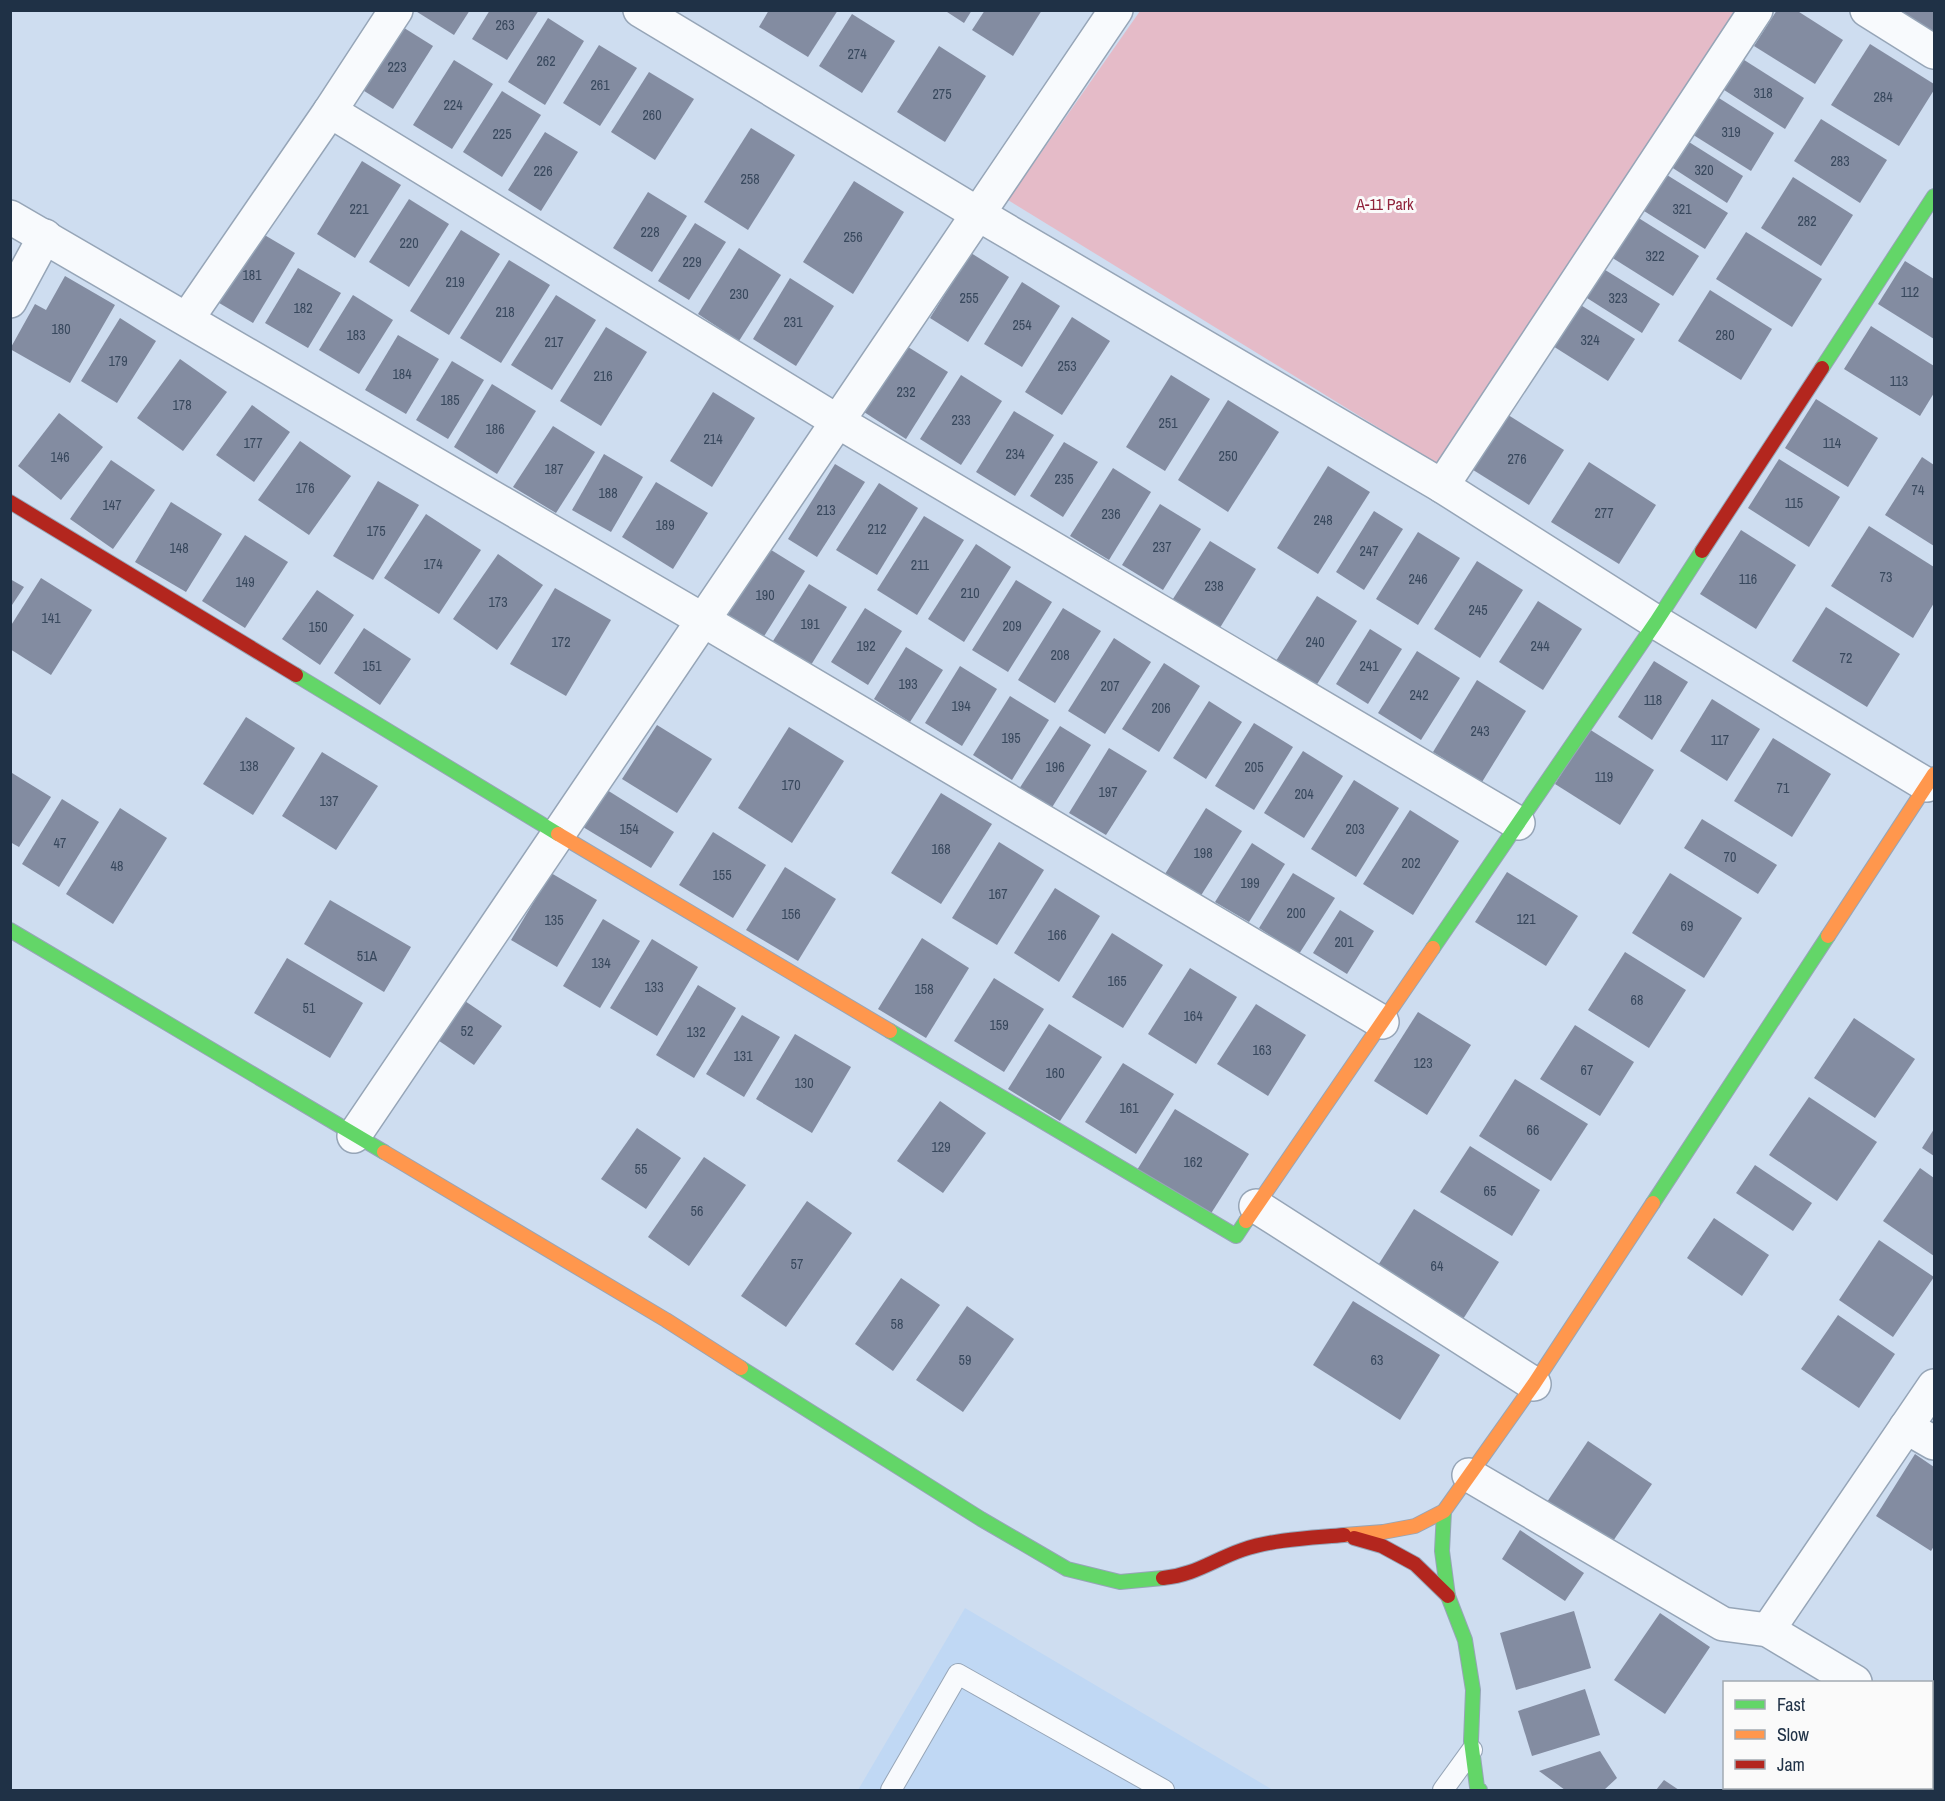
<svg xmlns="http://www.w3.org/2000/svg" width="1945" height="1801" font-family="'Archivo Narrow',sans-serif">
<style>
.built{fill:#c0d8f4}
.green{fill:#e5bbc8}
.building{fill:#838ca1}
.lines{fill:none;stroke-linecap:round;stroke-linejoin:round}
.lane-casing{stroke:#96a5b7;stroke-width:22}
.street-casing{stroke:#96a5b7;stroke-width:36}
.fast-casing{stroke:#96a5b7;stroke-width:16}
.slow-casing{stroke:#96a5b7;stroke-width:16}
.jam-casing{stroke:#96a5b7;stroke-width:16}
.lane{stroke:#f8fafd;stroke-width:20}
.street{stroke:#f8fafd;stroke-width:33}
.fast{stroke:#63d668;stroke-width:14}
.slow{stroke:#ff974d;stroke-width:14}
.jam{stroke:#b3261e;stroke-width:14}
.labels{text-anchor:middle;stroke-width:6;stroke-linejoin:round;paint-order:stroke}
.number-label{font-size:14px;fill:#38485d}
.park-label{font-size:16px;fill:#90233b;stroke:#fafafa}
</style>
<rect width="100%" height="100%" fill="#ceddf0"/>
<!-- built -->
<polygon class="built" points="965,1608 1273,1790 858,1790"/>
<!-- green -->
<polygon class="green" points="1140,11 1743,11 1444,468 1008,200"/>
<!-- building -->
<g class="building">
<polygon points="414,10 470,10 454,35"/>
<polygon points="490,10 539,10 507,60 472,39"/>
<polygon points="769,10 838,10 808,57 759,27"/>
<polygon points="944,10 972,10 964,23"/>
<polygon points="985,10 1042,10 1013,56 972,30"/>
<polygon points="1777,10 1796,10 1843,40 1815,84 1754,46"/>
<polygon points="1898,10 1934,10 1934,33"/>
<polygon points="852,14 895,41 862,93 819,66"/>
<polygon points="548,18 584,41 545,105 508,82"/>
<polygon points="401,26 433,46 393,109 361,89"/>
<polygon points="1870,44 1934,84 1934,90 1899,146 1831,105"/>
<polygon points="599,45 637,68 600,126 563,103"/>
<polygon points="939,46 986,76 945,142 897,112"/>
<polygon points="1741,58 1804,98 1785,129 1721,88"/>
<polygon points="454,60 493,84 452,149 413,125"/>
<polygon points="649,72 694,99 655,160 611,132"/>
<polygon points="502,91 541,115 502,177 463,152"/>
<polygon points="1711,93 1774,133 1751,171 1687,131"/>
<polygon points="1821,119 1887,160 1860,203 1794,161"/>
<polygon points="751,128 795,155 748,230 704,202"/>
<polygon points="545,132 578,152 541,211 508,190"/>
<polygon points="1681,137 1743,176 1727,203 1665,163"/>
<polygon points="362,161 401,185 355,258 317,234"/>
<polygon points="1659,170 1728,213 1705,249 1636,206"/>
<polygon points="1793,177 1853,215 1821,266 1761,228"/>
<polygon points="854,181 904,212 853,294 803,262"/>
<polygon points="648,192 687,216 652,272 613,248"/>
<polygon points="409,199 449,224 409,287 369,262"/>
<polygon points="1637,217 1699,256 1673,296 1611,257"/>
<polygon points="695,223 726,242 689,300 658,281"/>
<polygon points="251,227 295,253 253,323 209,297"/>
<polygon points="461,230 500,254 449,335 410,311"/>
<polygon points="1746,232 1822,279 1792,327 1716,279"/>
<polygon points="739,248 781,275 739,341 698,314"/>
<polygon points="971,253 1009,277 968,342 930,318"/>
<polygon points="509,260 550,285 501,363 460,338"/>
<polygon points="1905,261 1934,279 1934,339 1878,304"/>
<polygon points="1594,263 1660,304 1642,333 1576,291"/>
<polygon points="298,268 341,293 308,348 265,323"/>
<polygon points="65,276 115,305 70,383 10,349 35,304 46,310"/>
<polygon points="790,278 834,306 796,366 753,339"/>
<polygon points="1022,282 1060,306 1022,367 984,344"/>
<polygon points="1710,290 1772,329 1741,380 1678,341"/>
<polygon points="353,295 393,320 359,374 319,350"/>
<polygon points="556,295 596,320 552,390 511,365"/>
<polygon points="1571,299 1635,339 1608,381 1545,341"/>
<polygon points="1072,317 1110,341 1062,415 1025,392"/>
<polygon points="120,318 156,341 117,403 81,381"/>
<polygon points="1871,326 1934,366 1934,393 1920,416 1844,369"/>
<polygon points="606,327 647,352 601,426 560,401"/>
<polygon points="398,335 439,359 406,414 365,390"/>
<polygon points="905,345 948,372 906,439 864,412"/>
<polygon points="180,359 227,392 183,451 137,418"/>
<polygon points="452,361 484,380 448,439 416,420"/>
<polygon points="961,375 1002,401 961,465 920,439"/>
<polygon points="1171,375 1210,399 1165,471 1126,447"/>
<polygon points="492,384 536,411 497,474 454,447"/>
<polygon points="713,392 755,418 712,487 670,461"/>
<polygon points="1816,399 1878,438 1848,487 1785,448"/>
<polygon points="1228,400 1279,432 1228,512 1178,480"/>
<polygon points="252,405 290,432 254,482 216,455"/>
<polygon points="1014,411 1054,435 1015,496 976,472"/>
<polygon points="59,413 103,447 61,500 18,466"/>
<polygon points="1505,413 1564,450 1529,505 1470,468"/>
<polygon points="553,426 595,452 556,513 513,487"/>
<polygon points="300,441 351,476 309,535 258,500"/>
<polygon points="1064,442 1098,462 1063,517 1030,496"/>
<polygon points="604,454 643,477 611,532 572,510"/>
<polygon points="1922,457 1934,465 1934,546 1885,515"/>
<polygon points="1779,459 1840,497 1809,547 1748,508"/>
<polygon points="111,460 155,490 113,549 70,519"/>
<polygon points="1589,462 1656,505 1619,564 1551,522"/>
<polygon points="835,464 865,482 817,557 788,539"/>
<polygon points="1328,466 1370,492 1318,574 1277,548"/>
<polygon points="1113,468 1151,492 1109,560 1070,536"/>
<polygon points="378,481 419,505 373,580 333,556"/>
<polygon points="656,482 708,513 673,569 622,537"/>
<polygon points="879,483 918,508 877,575 836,550"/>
<polygon points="171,502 222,534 186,592 135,562"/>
<polygon points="1160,504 1201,529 1163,590 1122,565"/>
<polygon points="1374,511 1403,529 1364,590 1336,572"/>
<polygon points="426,514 481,550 439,614 384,578"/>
<polygon points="924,516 964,540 917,615 877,590"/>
<polygon points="1869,526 1934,567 1934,603 1913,638 1831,586"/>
<polygon points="1741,530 1796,565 1756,629 1700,594"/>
<polygon points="1418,532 1460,558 1418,625 1376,599"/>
<polygon points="245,535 288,562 245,628 202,601"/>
<polygon points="1210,541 1256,569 1218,631 1171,602"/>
<polygon points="976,544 1011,567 964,642 928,619"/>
<polygon points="768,548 805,571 761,641 724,618"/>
<polygon points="498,554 543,585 497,650 453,619"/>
<polygon points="1477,561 1523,590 1480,658 1434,629"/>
<polygon points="41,578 92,610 51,675 10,649 10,627"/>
<polygon points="10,579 24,587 10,608"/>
<polygon points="1016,580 1052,602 1008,672 972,650"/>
<polygon points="809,584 847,607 811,665 773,641"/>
<polygon points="555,588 611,620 566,696 510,664"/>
<polygon points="317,590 354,615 320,665 282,639"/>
<polygon points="1317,596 1357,621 1314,689 1274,664"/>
<polygon points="1538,601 1582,629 1543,690 1499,662"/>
<polygon points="1826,607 1900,654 1867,707 1792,661"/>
<polygon points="865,608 902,631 868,685 831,662"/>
<polygon points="1063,608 1101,631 1055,703 1018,680"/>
<polygon points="364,628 411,659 380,705 334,673"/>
<polygon points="1370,629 1402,649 1368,704 1336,684"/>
<polygon points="1114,638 1151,662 1105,734 1068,711"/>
<polygon points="906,647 943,670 910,722 874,699"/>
<polygon points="1417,651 1460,678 1421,740 1378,713"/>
<polygon points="1654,661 1688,682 1652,740 1618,717"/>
<polygon points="1164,663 1200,686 1159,752 1122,729"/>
<polygon points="960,666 997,689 962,746 925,723"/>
<polygon points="1477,680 1526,711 1482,782 1433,752"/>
<polygon points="1010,696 1049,720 1012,780 973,755"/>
<polygon points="1712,699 1760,729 1727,781 1680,751"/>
<polygon points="1209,701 1242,722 1206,779 1173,758"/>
<polygon points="246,717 295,748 253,815 203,784"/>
<polygon points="1254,723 1293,747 1254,810 1215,786"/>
<polygon points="657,725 712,759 677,813 622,779"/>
<polygon points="1060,726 1091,745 1051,809 1019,789"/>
<polygon points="789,727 844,761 792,843 738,808"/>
<polygon points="1589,729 1654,770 1620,825 1555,784"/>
<polygon points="1773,738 1831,774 1792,837 1734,801"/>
<polygon points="1109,748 1147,771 1106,835 1069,813"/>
<polygon points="1303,751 1343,776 1304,838 1264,813"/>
<polygon points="322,752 378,786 336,850 282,816"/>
<polygon points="12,773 51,797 19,847 10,842"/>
<polygon points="1354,780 1399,808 1356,877 1311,849"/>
<polygon points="607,790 674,832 651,868 583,827"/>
<polygon points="941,793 992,824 941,904 891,873"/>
<polygon points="62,799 99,822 59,887 22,864"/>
<polygon points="120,808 167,838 113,924 66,894"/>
<polygon points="1206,808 1242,831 1200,897 1165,874"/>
<polygon points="1410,810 1459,841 1413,915 1363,884"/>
<polygon points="1702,819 1777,865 1758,894 1684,848"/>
<polygon points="713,832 766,865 733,918 679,885"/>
<polygon points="999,842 1044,870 997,945 952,918"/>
<polygon points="1252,843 1285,864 1249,922 1215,902"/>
<polygon points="785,867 836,899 798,961 746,930"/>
<polygon points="1507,872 1578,916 1546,966 1475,922"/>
<polygon points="551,873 597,900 557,967 511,940"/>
<polygon points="1293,873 1335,898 1299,954 1259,928"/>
<polygon points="1670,873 1742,918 1704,978 1632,933"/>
<polygon points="1055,888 1100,916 1059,982 1014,953"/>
<polygon points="330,900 411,947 384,992 304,944"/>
<polygon points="1340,910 1374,931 1347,974 1313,953"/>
<polygon points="603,919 640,941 600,1008 563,986"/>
<polygon points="1112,933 1163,965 1123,1028 1072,997"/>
<polygon points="922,938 969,968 926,1038 878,1009"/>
<polygon points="652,939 698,967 657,1036 610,1008"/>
<polygon points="1625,952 1686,990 1649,1048 1588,1010"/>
<polygon points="287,958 363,1003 330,1058 254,1013"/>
<polygon points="1190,968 1237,997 1196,1064 1148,1034"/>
<polygon points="994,978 1044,1009 1004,1072 954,1041"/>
<polygon points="698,985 736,1008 694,1078 656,1055"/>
<polygon points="459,997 502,1026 474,1065 432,1036"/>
<polygon points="1256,1004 1306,1035 1268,1096 1217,1064"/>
<polygon points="1418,1012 1471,1045 1427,1115 1374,1081"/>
<polygon points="742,1015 780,1037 744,1097 706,1074"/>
<polygon points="1854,1018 1915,1059 1875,1118 1814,1078"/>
<polygon points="1049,1024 1102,1057 1060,1121 1008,1089"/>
<polygon points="1575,1025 1634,1062 1600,1116 1540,1079"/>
<polygon points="795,1034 851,1067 812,1133 756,1099"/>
<polygon points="1123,1063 1174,1094 1136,1154 1085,1122"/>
<polygon points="1515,1079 1588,1124 1551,1181 1479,1136"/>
<polygon points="1809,1097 1877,1142 1837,1201 1769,1155"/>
<polygon points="940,1101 986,1133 943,1193 897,1161"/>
<polygon points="1175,1109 1249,1154 1210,1215 1137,1170"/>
<polygon points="637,1128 681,1158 646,1209 601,1179"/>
<polygon points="1934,1129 1934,1156 1922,1148"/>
<polygon points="1470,1146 1540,1190 1512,1236 1440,1192"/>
<polygon points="704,1157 746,1185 689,1266 648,1237"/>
<polygon points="1755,1165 1812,1203 1793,1231 1736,1193"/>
<polygon points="1920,1168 1934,1178 1934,1256 1883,1221"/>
<polygon points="807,1201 852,1233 786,1327 741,1296"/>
<polygon points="1414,1209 1499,1262 1460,1324 1375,1270"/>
<polygon points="1714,1218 1769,1255 1742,1296 1687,1258"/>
<polygon points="1879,1240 1934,1277 1893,1337 1839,1300"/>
<polygon points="901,1278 940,1305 893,1371 855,1344"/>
<polygon points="1353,1301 1440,1355 1400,1420 1313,1365"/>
<polygon points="967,1306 1014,1339 963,1412 916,1380"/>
<polygon points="1838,1315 1895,1354 1859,1408 1801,1369"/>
<polygon points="1588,1441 1652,1484 1611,1544 1547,1502"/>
<polygon points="1915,1454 1934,1467 1934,1546 1931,1551 1876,1516"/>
<polygon points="1520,1530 1584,1573 1565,1601 1502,1559"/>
<polygon points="1574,1611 1591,1668 1516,1690 1500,1633"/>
<polygon points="1660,1613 1710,1647 1665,1714 1614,1680"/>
<polygon points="1585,1689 1600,1735 1532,1756 1518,1711"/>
<polygon points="1600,1751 1617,1778 1604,1790 1565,1790 1539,1771"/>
<polygon points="1664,1780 1679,1790 1656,1790"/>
<polygon points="1783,1788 1816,1788 1813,1790 1788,1790"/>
</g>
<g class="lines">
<defs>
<g id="lane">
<polyline points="891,1790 958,1674 1164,1790"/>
<polyline points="1443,1790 1472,1750"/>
</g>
<g id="street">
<polyline points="396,10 330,111 837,421 1518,823"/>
<polyline points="640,10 978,214 1442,486 1656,622 1927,785"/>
<polyline points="1867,10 1934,52"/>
<polyline points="10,217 703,620 1382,1022"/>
<polyline points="10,301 45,236"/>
<polyline points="187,319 330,111"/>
<polyline points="1442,486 1756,10"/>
<polyline points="354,1136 1116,10"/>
<polyline points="1256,1206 1534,1384"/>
<polyline points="1906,1427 1934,1443"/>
<polyline points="1469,1475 1723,1624 1768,1630 1855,1682"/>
<polyline points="1768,1630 1934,1386"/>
<polyline points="1932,1728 1934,1730"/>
</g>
<g id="fast">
<polyline points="1822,368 1934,196"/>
<polyline points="296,675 558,834"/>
<polyline points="10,930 384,1152"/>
<polyline points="1433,948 1656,622 1702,551"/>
<polyline points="890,1031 1236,1236 1246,1221"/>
<polyline points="1653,1203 1828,936"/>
<polyline points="741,1368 981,1519 1067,1569 1120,1582 1163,1578"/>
<polyline points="1444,1511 1442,1551 1448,1596 1465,1640 1473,1690 1471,1741 1477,1787 1480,1790"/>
</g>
<g id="slow">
<polyline points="558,834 890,1031"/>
<polyline points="1828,936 1934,774"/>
<polyline points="384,1152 666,1320 741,1368"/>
<polyline points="1246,1221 1433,948"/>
<polyline points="1344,1535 1383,1532 1415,1526 1444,1511 1534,1384 1653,1203"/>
</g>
<g id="jam">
<polyline points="10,502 296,675"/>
<polyline points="1702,551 1822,368"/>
<polyline points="1354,1538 1382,1546 1415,1564 1448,1596"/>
<path d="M1163 1578C1195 1575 1213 1560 1242 1550 1274 1539 1311 1538 1344 1535"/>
</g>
</defs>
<!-- lane casing -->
<use href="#lane" class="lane-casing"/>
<!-- street casing -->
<use href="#street" class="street-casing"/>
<!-- fast casing -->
<use href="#fast" class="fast-casing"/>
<!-- slow casing -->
<use href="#slow" class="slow-casing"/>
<!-- jam casing -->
<use href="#jam" class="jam-casing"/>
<!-- lane -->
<use href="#lane" class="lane"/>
<!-- street -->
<use href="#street" class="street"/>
<!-- fast -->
<use href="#fast" class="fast"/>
<!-- slow -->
<use href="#slow" class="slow"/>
<!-- jam -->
<use href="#jam" class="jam"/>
</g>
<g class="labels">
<!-- number labels -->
<g class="number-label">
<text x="505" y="30">263</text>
<text x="857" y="59">274</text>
<text x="546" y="66">262</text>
<text x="397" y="72">223</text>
<text x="600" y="90">261</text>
<text x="1763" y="98">318</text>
<text x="942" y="99">275</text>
<text x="1883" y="102">284</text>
<text x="453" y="110">224</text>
<text x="652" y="120">260</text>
<text x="1731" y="137">319</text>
<text x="502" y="139">225</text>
<text x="1840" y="166">283</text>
<text x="1704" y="175">320</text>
<text x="543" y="176">226</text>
<text x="750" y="184">258</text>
<text x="359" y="214">221</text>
<text x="1682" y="214">321</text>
<text x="1807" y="226">282</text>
<text x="650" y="237">228</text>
<text x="853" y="242">256</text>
<text x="409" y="248">220</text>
<text x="1655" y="261">322</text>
<text x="692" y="267">229</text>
<text x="252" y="280">181</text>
<text x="455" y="287">219</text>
<text x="1910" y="297">112</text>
<text x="739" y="299">230</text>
<text x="969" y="303">255</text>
<text x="1618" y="303">323</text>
<text x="303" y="313">182</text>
<text x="505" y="317">218</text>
<text x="793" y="327">231</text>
<text x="1022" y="330">254</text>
<text x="61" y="334">180</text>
<text x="356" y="340">183</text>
<text x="1725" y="340">280</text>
<text x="1590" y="345">324</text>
<text x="554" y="347">217</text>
<text x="118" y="366">179</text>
<text x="1067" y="371">253</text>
<text x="402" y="379">184</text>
<text x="603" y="381">216</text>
<text x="1899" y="386">113</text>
<text x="906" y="397">232</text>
<text x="450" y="405">185</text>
<text x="182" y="410">178</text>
<text x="961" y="425">233</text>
<text x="1168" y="428">251</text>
<text x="495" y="434">186</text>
<text x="713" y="444">214</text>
<text x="253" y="448">177</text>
<text x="1832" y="448">114</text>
<text x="1015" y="459">234</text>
<text x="1228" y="461">250</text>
<text x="60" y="462">146</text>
<text x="1517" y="464">276</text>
<text x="554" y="474">187</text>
<text x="1064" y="484">235</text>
<text x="305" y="493">176</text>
<text x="1918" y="495">74</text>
<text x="608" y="498">188</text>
<text x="1794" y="508">115</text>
<text x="112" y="510">147</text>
<text x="826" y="515">213</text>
<text x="1604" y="518">277</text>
<text x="1111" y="519">236</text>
<text x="1323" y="525">248</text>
<text x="665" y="530">189</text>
<text x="877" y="534">212</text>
<text x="376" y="536">175</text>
<text x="1162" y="552">237</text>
<text x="179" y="553">148</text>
<text x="1369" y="556">247</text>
<text x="433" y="569">174</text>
<text x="920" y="570">211</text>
<text x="1886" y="582">73</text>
<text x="1418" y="584">246</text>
<text x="1748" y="584">116</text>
<text x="245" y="587">149</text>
<text x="1214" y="591">238</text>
<text x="970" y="598">210</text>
<text x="765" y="600">190</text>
<text x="498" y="607">173</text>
<text x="1478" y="615">245</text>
<text x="51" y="623">141</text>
<text x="810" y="629">191</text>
<text x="1012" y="631">209</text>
<text x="318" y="632">150</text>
<text x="561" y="647">172</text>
<text x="1315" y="647">240</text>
<text x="866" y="651">192</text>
<text x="1540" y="651">244</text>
<text x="1060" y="660">208</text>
<text x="1846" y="663">72</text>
<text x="372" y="671">151</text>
<text x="1369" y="671">241</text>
<text x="908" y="689">193</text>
<text x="1110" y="691">207</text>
<text x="1419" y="700">242</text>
<text x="1653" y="705">118</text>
<text x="961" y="711">194</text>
<text x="1161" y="713">206</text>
<text x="1480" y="736">243</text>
<text x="1011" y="743">195</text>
<text x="1720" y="745">117</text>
<text x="249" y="771">138</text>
<text x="1055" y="772">196</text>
<text x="1254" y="772">205</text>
<text x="1604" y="782">119</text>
<text x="791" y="790">170</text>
<text x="1783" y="793">71</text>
<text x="1108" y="797">197</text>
<text x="1304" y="799">204</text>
<text x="329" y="806">137</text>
<text x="629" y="834">154</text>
<text x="1355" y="834">203</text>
<text x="60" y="848">47</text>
<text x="941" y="854">168</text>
<text x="1203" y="858">198</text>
<text x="1730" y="862">70</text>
<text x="1411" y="868">202</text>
<text x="117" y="871">48</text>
<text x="722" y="880">155</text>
<text x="1250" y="888">199</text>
<text x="998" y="899">167</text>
<text x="1296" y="918">200</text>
<text x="791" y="919">156</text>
<text x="1526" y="924">121</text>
<text x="554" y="925">135</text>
<text x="1687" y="931">69</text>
<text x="1057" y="940">166</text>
<text x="1344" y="947">201</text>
<text x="367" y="961">51A</text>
<text x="601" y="968">134</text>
<text x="1117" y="986">165</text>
<text x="654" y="992">133</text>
<text x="924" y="994">158</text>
<text x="1637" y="1005">68</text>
<text x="309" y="1013">51</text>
<text x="1193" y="1021">164</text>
<text x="999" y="1030">159</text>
<text x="467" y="1036">52</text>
<text x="696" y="1037">132</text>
<text x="1262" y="1055">163</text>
<text x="743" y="1061">131</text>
<text x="1423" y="1068">123</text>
<text x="1587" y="1075">67</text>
<text x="1055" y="1078">160</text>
<text x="804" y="1088">130</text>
<text x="1129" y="1113">161</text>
<text x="1533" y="1135">66</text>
<text x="941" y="1152">129</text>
<text x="1193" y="1167">162</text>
<text x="641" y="1174">55</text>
<text x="1490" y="1196">65</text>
<text x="697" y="1216">56</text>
<text x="797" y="1269">57</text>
<text x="1437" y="1271">64</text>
<text x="897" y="1329">58</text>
<text x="965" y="1365">59</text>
<text x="1377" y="1365">63</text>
</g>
<!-- park labels -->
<g class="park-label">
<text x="1385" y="210">A-11 Park</text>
</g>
</g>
<!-- border -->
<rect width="1945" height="1801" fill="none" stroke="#1f3146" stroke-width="24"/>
<!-- legend -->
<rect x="1723" y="1681" width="210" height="108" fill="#fafafa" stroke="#a2aab2" stroke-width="1.5"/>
<rect x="1735" y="1700" width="30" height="9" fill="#63d668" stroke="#a2aab2" stroke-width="1.5"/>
<text x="1777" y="1711" font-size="18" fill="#1f3146">Fast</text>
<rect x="1735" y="1730" width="30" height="9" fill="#ff974d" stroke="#a2aab2" stroke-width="1.5"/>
<text x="1777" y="1741" font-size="18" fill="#1f3146">Slow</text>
<rect x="1735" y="1760" width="30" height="9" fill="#b3261e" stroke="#a2aab2" stroke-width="1.5"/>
<text x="1777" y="1771" font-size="18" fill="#1f3146">Jam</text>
</svg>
